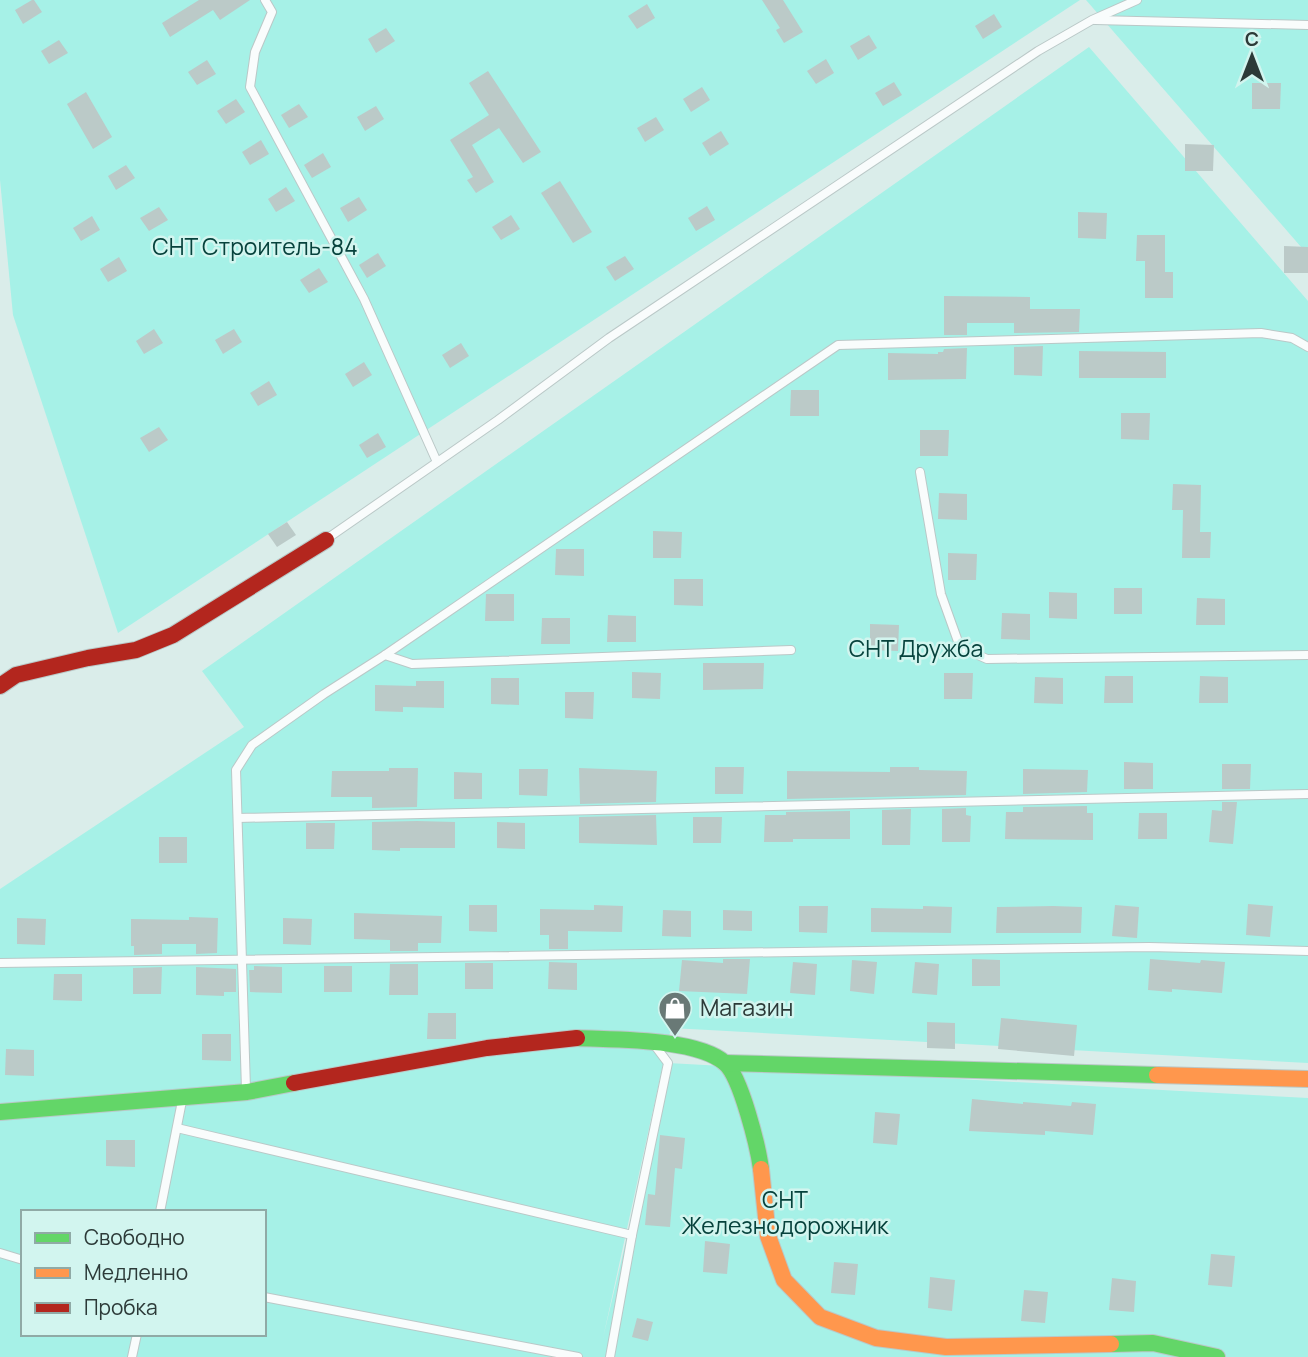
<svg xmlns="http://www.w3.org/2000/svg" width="1308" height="1357" font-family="Manrope,sans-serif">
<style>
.green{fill:#a6f1e7;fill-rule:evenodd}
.building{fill:#bbcac8}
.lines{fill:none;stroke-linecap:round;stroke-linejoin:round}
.lane-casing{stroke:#bac8c7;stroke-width:10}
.fast-casing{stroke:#bac8c7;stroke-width:18}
.slow-casing{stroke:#bac8c7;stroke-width:18}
.jam-casing{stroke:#bac8c7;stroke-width:18}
.lane{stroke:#f9fcfc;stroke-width:8}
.fast{stroke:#63d668;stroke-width:16}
.slow{stroke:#ff974d;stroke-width:16}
.jam{stroke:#b3261e;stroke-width:16}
.labels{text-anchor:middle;stroke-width:5;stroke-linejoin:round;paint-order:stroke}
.park-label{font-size:23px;fill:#06423c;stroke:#d2f5ef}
.poi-label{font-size:23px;fill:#2c3a38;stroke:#d2f5ef;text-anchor:start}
</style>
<rect width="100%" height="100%" fill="#daedea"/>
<!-- green -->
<g class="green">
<polygon points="0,0 1080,0 118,633 13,315 0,180"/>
<polygon points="1086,0 1308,0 1308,255"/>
<path d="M1089 47 1308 301V1063L671 1028 603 1338 668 1063 1308 1098V1357H0V889L244 727 202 671ZM23 1212H264V1334H23Z"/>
</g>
<!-- building -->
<g class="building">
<polygon points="32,0 34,0 42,12 23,24 15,10"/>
<polygon points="199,0 250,0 220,20 213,10 170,37 162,23"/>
<polygon points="762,0 783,0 803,32 784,43 776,30 780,28"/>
<polygon points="647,4 655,18 637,29 628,16"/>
<polygon points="994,14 1002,27 983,39 975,26"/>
<polygon points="386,28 395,41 376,53 368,39"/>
<polygon points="869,35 877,48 858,60 850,46"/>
<polygon points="59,40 68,53 49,64 41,51"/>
<polygon points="826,59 834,73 816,84 807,71"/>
<polygon points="207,60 216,74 197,85 188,72"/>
<polygon points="488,71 541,152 523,163 499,128 472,145 494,182 476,193 467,180 473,177 450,140 489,115 469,83"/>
<polygon points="894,82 902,95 883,106 875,93"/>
<polygon points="1252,83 1281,83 1280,109 1252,109"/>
<polygon points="702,87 710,100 691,112 683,99"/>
<polygon points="86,92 112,137 93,149 67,104"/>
<polygon points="236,99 245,112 226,124 217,111"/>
<polygon points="299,104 308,117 289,128 281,115"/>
<polygon points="376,106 384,119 365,131 357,117"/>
<polygon points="656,117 664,130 645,142 637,128"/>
<polygon points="721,131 729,144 710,156 702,143"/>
<polygon points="261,140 269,154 250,165 242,152"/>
<polygon points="1185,144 1214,145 1213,171 1185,171"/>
<polygon points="323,153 331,167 312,178 304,165"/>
<polygon points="126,165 135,178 116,190 108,176"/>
<polygon points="560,181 592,232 573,243 541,193"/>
<polygon points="286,187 295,201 276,212 268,199"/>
<polygon points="359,197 367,210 348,222 340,208"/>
<polygon points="707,206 715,220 696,231 688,218"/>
<polygon points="159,207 168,220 149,231 140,218"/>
<polygon points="1078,212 1107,213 1106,239 1078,238"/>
<polygon points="511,215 520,229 501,240 492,227"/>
<polygon points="92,216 100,230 81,241 73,228"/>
<polygon points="1137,235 1165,235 1165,272 1173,272 1173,298 1145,298 1145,261 1136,261"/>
<polygon points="1284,246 1308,247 1308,273 1284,273"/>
<polygon points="378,253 386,266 367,278 359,265"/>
<polygon points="625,256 634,269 615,281 606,267"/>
<polygon points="119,257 127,271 108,282 100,269"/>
<polygon points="319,268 328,282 309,293 300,280"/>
<polygon points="944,296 1030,297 1030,309 1080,309 1079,332 1014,333 1014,323 967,323 967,335 944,335"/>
<polygon points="154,329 163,343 144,354 136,341"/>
<polygon points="234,329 242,342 223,354 215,340"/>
<polygon points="461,343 469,356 450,368 442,355"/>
<polygon points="1043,346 1042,376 1014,375 1014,347"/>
<polygon points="967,348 966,379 888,380 888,353 938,354 938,352 943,352 944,349"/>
<polygon points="1079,351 1166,352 1166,378 1079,378"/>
<polygon points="364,362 372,375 353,387 345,374"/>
<polygon points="269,381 277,395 258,406 250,393"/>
<polygon points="791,390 819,390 819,416 790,416"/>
<polygon points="1121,413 1150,413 1149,440 1121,439"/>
<polygon points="159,427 168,440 149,452 140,438"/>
<polygon points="920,430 949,430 948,456 920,456"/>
<polygon points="378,433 386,447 367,458 359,445"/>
<polygon points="1173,484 1201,485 1200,532 1211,532 1210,558 1182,558 1183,510 1172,510"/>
<polygon points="939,493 967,494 967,520 938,519"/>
<polygon points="287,522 296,535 277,547 268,534"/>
<polygon points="653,531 682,532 681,558 653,558"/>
<polygon points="556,549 584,549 584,576 555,575"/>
<polygon points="948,553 977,554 976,580 948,580"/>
<polygon points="674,579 703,579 703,606 674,605"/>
<rect x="1114" y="588" width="28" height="26"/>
<polygon points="1049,592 1077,593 1077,619 1049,618"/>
<polygon points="486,594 514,594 514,621 485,621"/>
<polygon points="1197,598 1225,599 1225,625 1196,625"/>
<polygon points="1002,613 1030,614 1030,640 1001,639"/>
<polygon points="608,615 636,616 636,642 607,642"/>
<polygon points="542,618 570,618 570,644 541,644"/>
<polygon points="870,624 899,625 898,651 870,650"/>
<polygon points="703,663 764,663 763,689 703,690"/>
<polygon points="632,672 661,673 660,699 632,698"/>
<polygon points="944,673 973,673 972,699 944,699"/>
<polygon points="1105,676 1133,676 1133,703 1104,703"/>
<polygon points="1200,676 1228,677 1228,703 1199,703"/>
<polygon points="1035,677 1063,678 1063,704 1034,703"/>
<polygon points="491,678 519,678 519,705 491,704"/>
<polygon points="416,681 444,681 444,708 403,707 403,712 375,711 375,685 416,686"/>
<polygon points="565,692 594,692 593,719 565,718"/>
<polygon points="1124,762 1153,763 1153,789 1124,789"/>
<polygon points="1222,764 1251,764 1250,789 1222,789"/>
<polygon points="715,767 744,767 743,794 715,794"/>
<polygon points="890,767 919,767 919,770 967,771 966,795 787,799 787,771 890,772"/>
<polygon points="389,768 418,768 417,807 372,808 372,797 331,797 332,771 389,771"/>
<polygon points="579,768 657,771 656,802 580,804"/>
<polygon points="519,769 548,769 547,796 519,795"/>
<polygon points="1023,769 1088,770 1087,792 1023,794"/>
<polygon points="454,772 482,773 482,799 454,799"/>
<polygon points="1222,802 1237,802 1233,844 1209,842 1212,810 1222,811"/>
<polygon points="1087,806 1087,813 1093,813 1093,840 1005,839 1006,812 1023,812 1023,807"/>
<polygon points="966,808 966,815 971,816 970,842 942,842 942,809"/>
<polygon points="911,809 910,845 882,845 882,810"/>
<polygon points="850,811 850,839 793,839 793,842 764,842 765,815 786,815 786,812"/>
<polygon points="1139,813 1167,813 1167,839 1138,839"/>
<polygon points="656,815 657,845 579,843 579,817"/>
<polygon points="693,817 722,817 721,843 693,843"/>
<polygon points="417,821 455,822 455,848 400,848 400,851 372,850 372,822"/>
<polygon points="497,822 525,823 525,849 497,848"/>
<polygon points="306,823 335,823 334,849 306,849"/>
<rect x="159" y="837" width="28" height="26"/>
<polygon points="1248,904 1273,906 1270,937 1246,935"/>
<polygon points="469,905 497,905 497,932 469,931"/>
<polygon points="594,905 623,906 622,932 568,931 568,949 549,949 549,935 540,935 540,909 594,910"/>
<polygon points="1115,905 1139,907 1137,938 1112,936"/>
<polygon points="799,906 828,906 827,933 799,932"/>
<polygon points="923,906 952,907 951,933 871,932 871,908 923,909"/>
<polygon points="1053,906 1082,907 1081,933 996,933 997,907"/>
<polygon points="663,910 691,911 691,937 662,936"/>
<polygon points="723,910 752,911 752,931 723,930"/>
<polygon points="354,913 442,916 441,943 418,943 418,951 390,951 390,940 354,939"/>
<polygon points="189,917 218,918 217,953 196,954 196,944 162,944 162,954 134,955 134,946 131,946 131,919 189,920"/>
<polygon points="17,918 46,919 45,945 17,944"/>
<polygon points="283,918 312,919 311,945 283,944"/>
<polygon points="723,959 750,959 747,994 679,991 682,960 723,963"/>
<polygon points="972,959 1000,960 1000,986 972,986"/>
<polygon points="1150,959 1200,963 1201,960 1225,962 1222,993 1172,989 1172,992 1148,990"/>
<polygon points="852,960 877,962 874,994 850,991"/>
<polygon points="549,962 577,963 577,990 548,989"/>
<polygon points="793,962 817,964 815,995 790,993"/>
<polygon points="915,962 939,964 937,995 912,993"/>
<rect x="465" y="963" width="28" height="26"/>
<polygon points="390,964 418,964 418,995 389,995"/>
<polygon points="254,966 282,967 282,993 250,992 249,970 254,970"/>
<rect x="324" y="966" width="28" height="26"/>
<polygon points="162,967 161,994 133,994 133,968"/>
<polygon points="196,967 236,969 236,992 224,992 224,996 196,995"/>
<polygon points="54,974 82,974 82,1001 53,1000"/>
<polygon points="428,1013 456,1013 456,1039 427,1039"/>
<polygon points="1001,1018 1077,1025 1074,1056 998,1049"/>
<polygon points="927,1022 955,1023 955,1049 927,1048"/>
<polygon points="202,1034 231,1034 231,1061 202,1060"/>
<polygon points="6,1049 34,1050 34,1076 5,1075"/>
<polygon points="972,1099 1023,1104 1023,1102 1071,1106 1072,1102 1096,1104 1093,1135 1045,1131 1045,1135 969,1131"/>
<polygon points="875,1112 900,1114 897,1145 873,1143"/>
<polygon points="660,1135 685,1138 682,1169 675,1168 670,1227 645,1225 648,1194 655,1195"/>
<polygon points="106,1140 135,1140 135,1167 106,1166"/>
<polygon points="705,1241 730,1244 727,1274 703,1272"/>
<polygon points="1211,1254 1235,1256 1232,1287 1208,1285"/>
<polygon points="834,1262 858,1264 855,1295 831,1293"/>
<polygon points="930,1277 955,1280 952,1311 928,1308"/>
<polygon points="1112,1278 1136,1281 1134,1312 1109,1310"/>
<polygon points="1024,1290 1048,1292 1045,1323 1021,1321"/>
<polygon points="637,1318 653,1322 648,1341 632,1337"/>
</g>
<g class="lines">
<defs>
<g id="lane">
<polyline points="265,0 272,12 255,52 250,87 364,299 437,462"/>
<polyline points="1095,20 1308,25"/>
<polyline points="920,472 941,594 960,647 987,659 1308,655"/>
<polyline points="328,538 498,420 609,338 1038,51 1092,20 1137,0"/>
<polyline points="385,655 412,664 791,650"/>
<polyline points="238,818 1308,794"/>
<polyline points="0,963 1149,947 1308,951"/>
<polyline points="246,1089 236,770 252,745 324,694 385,655 838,345 1261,333 1292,338 1308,347"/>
<polyline points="177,1128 632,1235"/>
<polyline points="160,1212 182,1101"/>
<polyline points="0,1253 23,1260"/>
<polyline points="264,1297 578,1357"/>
<polyline points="132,1357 137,1334"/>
<polyline points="610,1357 632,1235 668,1063 656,1047"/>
</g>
<g id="fast">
<path d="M577 1038C615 1040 696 1038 725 1063 741 1077 758 1147 761 1169"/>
<polyline points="725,1063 1157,1075"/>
<polyline points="0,1112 247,1092 294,1083"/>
<polyline points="1111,1344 1153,1343 1217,1357"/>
</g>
<g id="slow">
<polyline points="1157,1075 1308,1079"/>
<polyline points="761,1169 768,1236 784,1280 820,1317 876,1338 946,1347 1111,1344"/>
</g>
<g id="jam">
<polyline points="0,686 16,675 88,658 136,650 173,635 326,540"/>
<polyline points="294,1083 487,1048 577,1038"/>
</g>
</defs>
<!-- lane casing -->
<use href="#lane" class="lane-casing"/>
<!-- fast casing -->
<use href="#fast" class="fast-casing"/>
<!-- slow casing -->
<use href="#slow" class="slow-casing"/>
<!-- jam casing -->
<use href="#jam" class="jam-casing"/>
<!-- lane -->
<use href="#lane" class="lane"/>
<!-- fast -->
<use href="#fast" class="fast"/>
<!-- slow -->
<use href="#slow" class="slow"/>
<!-- jam -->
<use href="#jam" class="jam"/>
</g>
<!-- icons -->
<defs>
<symbol id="shop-pin" viewBox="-11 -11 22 30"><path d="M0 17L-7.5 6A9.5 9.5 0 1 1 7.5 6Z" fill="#697976" stroke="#d2f5ef"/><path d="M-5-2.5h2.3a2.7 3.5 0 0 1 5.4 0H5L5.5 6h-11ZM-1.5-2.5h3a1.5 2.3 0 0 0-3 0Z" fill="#fff"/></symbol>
</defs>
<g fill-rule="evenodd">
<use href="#shop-pin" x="656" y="989" width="38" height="52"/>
</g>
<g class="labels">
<!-- park labels -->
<g class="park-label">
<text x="255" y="255">СНТ Строитель-84</text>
<text x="916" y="657">СНТ Дружба</text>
<text x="785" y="1208">СНТ<tspan x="785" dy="26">Железнодорожник</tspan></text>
</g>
<!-- poi labels -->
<g class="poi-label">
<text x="700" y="1016">Магазин</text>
</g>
</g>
<!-- legend -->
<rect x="21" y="1210" width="245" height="126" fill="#d2f5ef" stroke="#90aaa6" stroke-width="2"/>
<rect x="35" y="1233" width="35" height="10" fill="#63d668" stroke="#90aaa6" stroke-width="2"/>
<text x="84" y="1245" font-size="21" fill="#2c3a38">Свободно</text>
<rect x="35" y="1268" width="35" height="10" fill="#ff974d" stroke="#90aaa6" stroke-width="2"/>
<text x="84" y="1280" font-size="21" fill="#2c3a38">Медленно</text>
<rect x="35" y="1303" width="35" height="10" fill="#b3261e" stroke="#90aaa6" stroke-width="2"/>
<text x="84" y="1315" font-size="21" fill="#2c3a38">Пробка</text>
<!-- north arrow -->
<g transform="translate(1252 56)" stroke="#d2f5ef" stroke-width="5" paint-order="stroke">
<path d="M0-5L12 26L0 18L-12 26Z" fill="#2c3a38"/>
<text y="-10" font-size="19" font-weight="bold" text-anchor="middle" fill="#2c3a38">С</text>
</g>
</svg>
